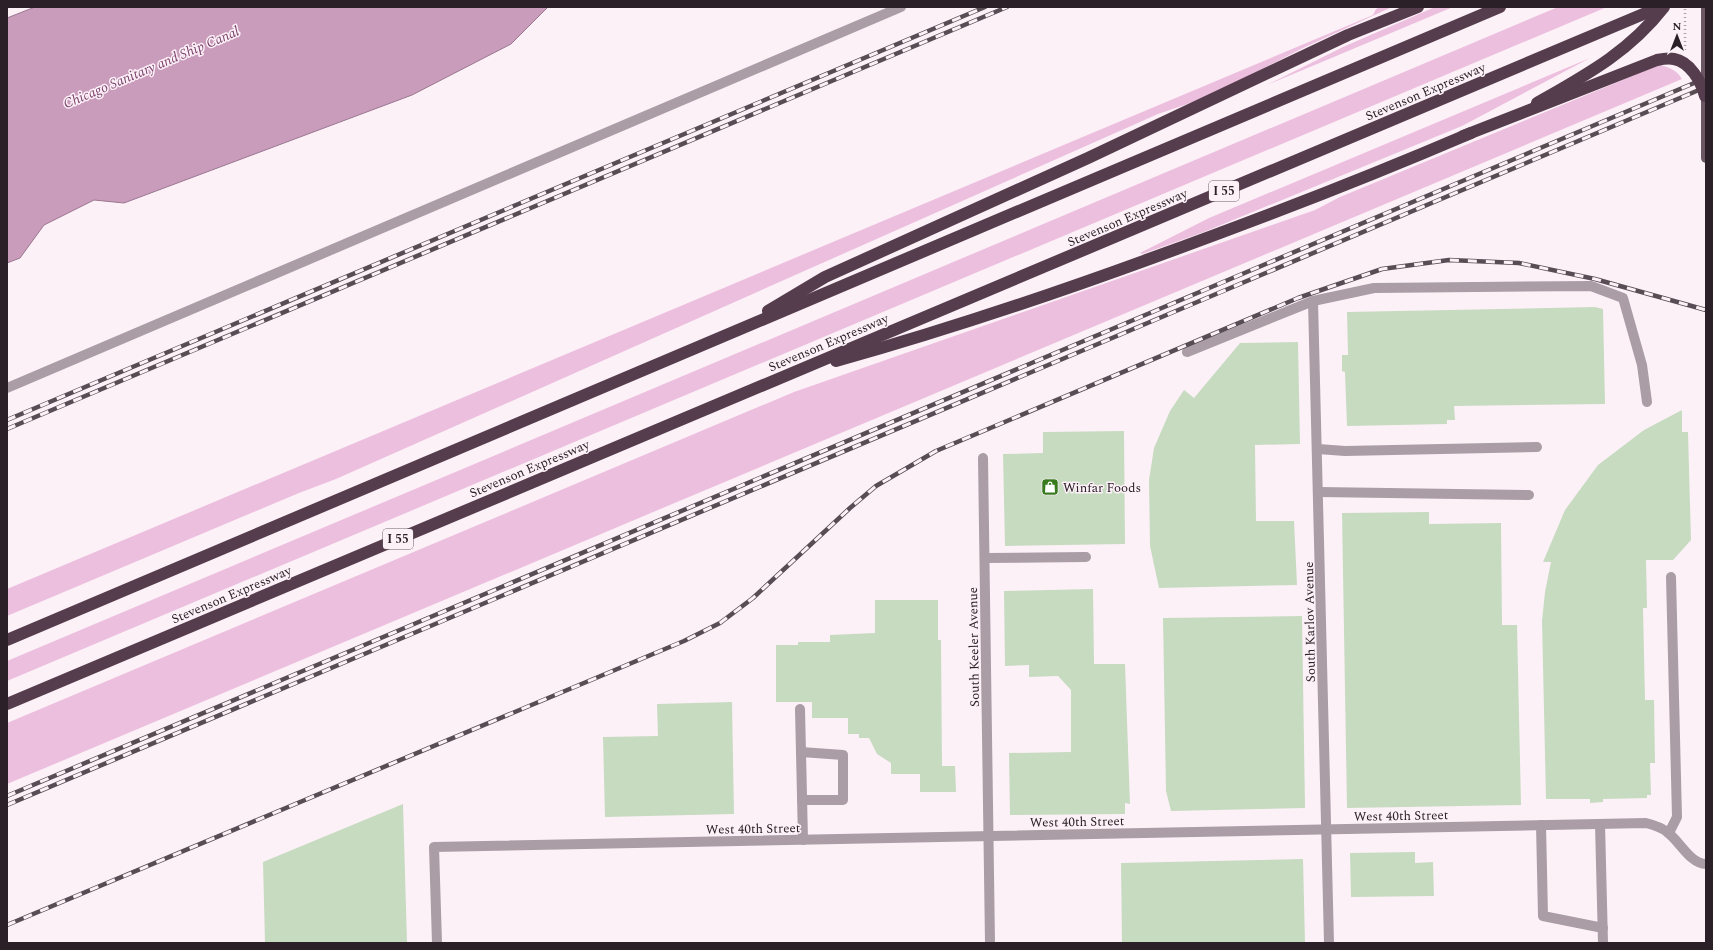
<svg xmlns="http://www.w3.org/2000/svg" width="1713" height="950" font-family="Spectral,serif">
<style>
.green{fill:#edbfde}
.water{fill:#ca9cbb;stroke:#9a778f}
.building{fill:#c7dbc1}
.lines{fill:none;stroke-linecap:round;stroke-linejoin:round}
.path{stroke:#aba0a7;stroke-width:2.5;stroke-dasharray:1 3;stroke-linecap:butt}
.minor{stroke:#aa9da5;stroke-width:10}
.highway{stroke:#553d4d;stroke-width:12}
.rail-casing{stroke:#584d55;stroke-width:4.5}
.rail{stroke:#fdf1f8;stroke-width:3;stroke-dasharray:9;stroke-linecap:butt}
.major-bridge{stroke:#6b5664;stroke-width:10}
.highway-bridge{stroke:#553d4d;stroke-width:12}
.labels{text-anchor:middle;stroke-width:3;stroke-linejoin:round;paint-order:stroke}
.shield{fill:#fdf1f8;stroke:#6a5f66;stroke-width:1}
.shield-label{font-size:12px;font-weight:bold;fill:#2b2028}
.street-label{font-size:13px;fill:#2b2028;stroke:#fdf1f8}
.poi-label{font-size:13px;fill:#2b2028;stroke:#fdf1f8;text-anchor:start}
.water-label{font-size:14px;font-style:italic;fill:#7a3f6a;stroke:#fdf1f8}
</style>
<rect width="100%" height="100%" fill="#fdf1f8"/>
<!-- green -->
<g class="green">
<polygon points="1380,7 1392,7 1301,49 1223,89 1199,100 1158,114 336,479 299,493 7,616 7,589 1373,15 1376,9"/>
<polygon points="1435,7 1453,7 1267,85 1343,47"/>
<polygon points="1558,7 1607,7 7,681 7,661"/>
<polygon points="1590,58 1462,126 1204,232 1142,254 1140,253 1209,218"/>
<path d="M1659 65C1669 67 1677 70 1682 79L7 784V723L794 392 1315 210 1340 197Z"/>
</g>
<!-- water -->
<polygon class="water" points="35,7 548,7 511,44 412,95 124,203 94,200 44,225 20,258 7,263 7,18"/>
<!-- building -->
<g class="building">
<polygon points="1595,307 1603,309 1605,404 1454,406 1455,420 1447,420 1447,424 1347,426 1345,372 1342,371 1342,355 1348,355 1347,312"/>
<polygon points="1298,342 1300,444 1255,445 1256,521 1294,521 1297,585 1159,588 1150,546 1149,480 1154,448 1170,411 1184,390 1194,398 1240,343"/>
<polygon points="1682,410 1682,432 1688,432 1691,540 1673,560 1646,560 1647,608 1643,608 1645,700 1654,700 1655,763 1650,763 1651,795 1647,795 1647,798 1603,799 1603,802 1590,803 1590,799 1546,799 1542,621 1545,592 1551,562 1543,562 1565,510 1598,465 1644,430"/>
<polygon points="1124,431 1125,544 1005,546 1003,454 1043,453 1043,432"/>
<polygon points="1429,512 1429,524 1501,523 1502,625 1517,625 1521,805 1347,808 1342,513"/>
<polygon points="1093,589 1094,664 1125,664 1130,804 1125,803 1125,814 1010,815 1009,753 1071,752 1071,690 1058,676 1029,677 1029,665 1005,666 1004,591"/>
<polygon points="875,600 938,600 938,640 941,640 942,766 955,766 956,792 920,792 920,774 891,774 891,763 877,754 869,738 859,738 859,734 848,734 848,718 812,718 812,702 776,702 776,645 798,645 798,642 830,642 830,635 875,633"/>
<polygon points="1302,616 1305,808 1171,811 1166,791 1163,618"/>
<polygon points="732,702 734,814 605,817 603,737 658,736 657,704"/>
<polygon points="403,804 407,943 265,943 263,862"/>
<polygon points="1415,852 1415,863 1433,862 1434,896 1351,897 1350,853"/>
<polygon points="1303,859 1305,943 1122,943 1121,863"/>
</g>
<g class="lines">
<!-- path -->
<polyline class="path" points="1685,50 1685,7"/>
<!-- minor -->
<g class="minor">
<polyline points="1313,301 1329,943"/>
<polyline points="1187,352 1313,301 1374,288 1591,286 1623,298 1642,365 1647,402"/>
<polyline points="7,388 901,7"/>
<polyline points="1318,449 1345,451 1537,447"/>
<polyline points="983,458 990,943"/>
<polyline points="1319,492 1529,495"/>
<polyline points="985,558 1086,557"/>
<polyline points="800,709 803,840"/>
<polyline points="801,752 843,755 843,800 802,800"/>
<polyline points="1600,824 1603,943"/>
<polyline points="1541,825 1543,916 1603,928"/>
<polyline points="1669,833 1677,817 1671,577"/>
<path d="M437 943 434 847 1646 823C1654 825 1661 827 1667 832 1679 840 1690 864 1706 864"/>
</g>
<!-- highway -->
<g class="highway">
<path d="M1537 103C1586 75 1629 52 1664 7"/>
<polyline points="768,311 825,277 1088,158 1348,35 1418,7"/>
<path d="M836 361C943 331 1048 296 1152 258 1260 219 1366 178 1471 133"/>
<polyline points="7,640 1500,7"/>
<polyline points="7,704 1660,7"/>
</g>
<defs>
<g id="rail">
<polyline points="7,420 985,7"/>
<polyline points="7,429 1007,7"/>
<polyline points="7,796 1706,78"/>
<polyline points="7,805 1706,87"/>
<polyline points="7,925 684,641 720,623 753,598 850,508 876,486 936,451 1298,298 1382,269 1449,260 1519,263 1595,279 1706,310"/>
</g>
</defs>
<!-- rail casing -->
<use href="#rail" class="rail-casing"/>
<!-- rail -->
<use href="#rail" class="rail"/>
<!-- major-bridge -->
<polyline class="major-bridge" points="1706,7 1706,158"/>
<!-- highway-bridge -->
<path class="highway-bridge" d="M1463 136 1657 60C1662 59 1669 58 1674 59 1690 62 1701 81 1705 96"/>
</g>
<!-- icons -->
<defs>
<symbol id="shop-square" viewBox="-11 -11 22 22"><rect x="-9" y="-9" width="18" height="18" rx="4" fill="#377b1e" stroke="#fdf1f8"/><path d="M-5-2.5h2.3a2.7 3.5 0 0 1 5.4 0H5L5.5 6h-11ZM-1.5-2.5h3a1.5 2.3 0 0 0-3 0Z" fill="#fff"/></symbol>
</defs>
<g fill-rule="evenodd">
<use href="#shop-square" x="1040" y="477" width="20" height="20"/>
</g>
<g class="labels">
<!-- shield labels -->
<g class="shield">
<rect x="1209" y="181" width="30" height="20" rx="3"/>
<rect x="383" y="529" width="30" height="20" rx="3"/>
</g>
<g class="shield-label">
<text x="1224" y="195">I 55</text>
<text x="398" y="543">I 55</text>
</g>
<!-- street labels -->
<g class="street-label">
<text transform="translate(1425 91) rotate(-23)" y="5">Stevenson Expressway</text>
<text transform="translate(1127 217) rotate(-23)" y="5">Stevenson Expressway</text>
<text transform="translate(828 342) rotate(-23)" y="5">Stevenson Expressway</text>
<text transform="translate(529 468) rotate(-23)" y="5">Stevenson Expressway</text>
<text transform="translate(231 594) rotate(-23)" y="5">Stevenson Expressway</text>
<text transform="translate(1309 622) rotate(-91)" y="5">South Karlov Avenue</text>
<text transform="translate(973 647) rotate(-91)" y="5">South Keeler Avenue</text>
<text transform="translate(1401 815) rotate(-1)" y="5">West 40th Street</text>
<text transform="translate(1077 821) rotate(-1)" y="5">West 40th Street</text>
<text transform="translate(753 828) rotate(-1)" y="5">West 40th Street</text>
</g>
<!-- poi labels -->
<g class="poi-label">
<text x="1063" y="492">Winfar Foods</text>
</g>
<!-- water labels -->
<g class="water-label">
<text transform="translate(151 67) rotate(-23)" y="5">Chicago Sanitary and Ship Canal</text>
</g>
</g>
<!-- border -->
<rect width="1713" height="950" fill="none" stroke="#2b2028" stroke-width="16"/>
<!-- north arrow -->
<g transform="translate(1677 36)" stroke="#fdf1f8" stroke-width="3" paint-order="stroke">
<path d="M0-3L7 15L0 10L-7 15Z" fill="#2b2028"/>
<text y="-6" font-size="11" font-weight="bold" text-anchor="middle" fill="#2b2028">N</text>
</g>
</svg>
